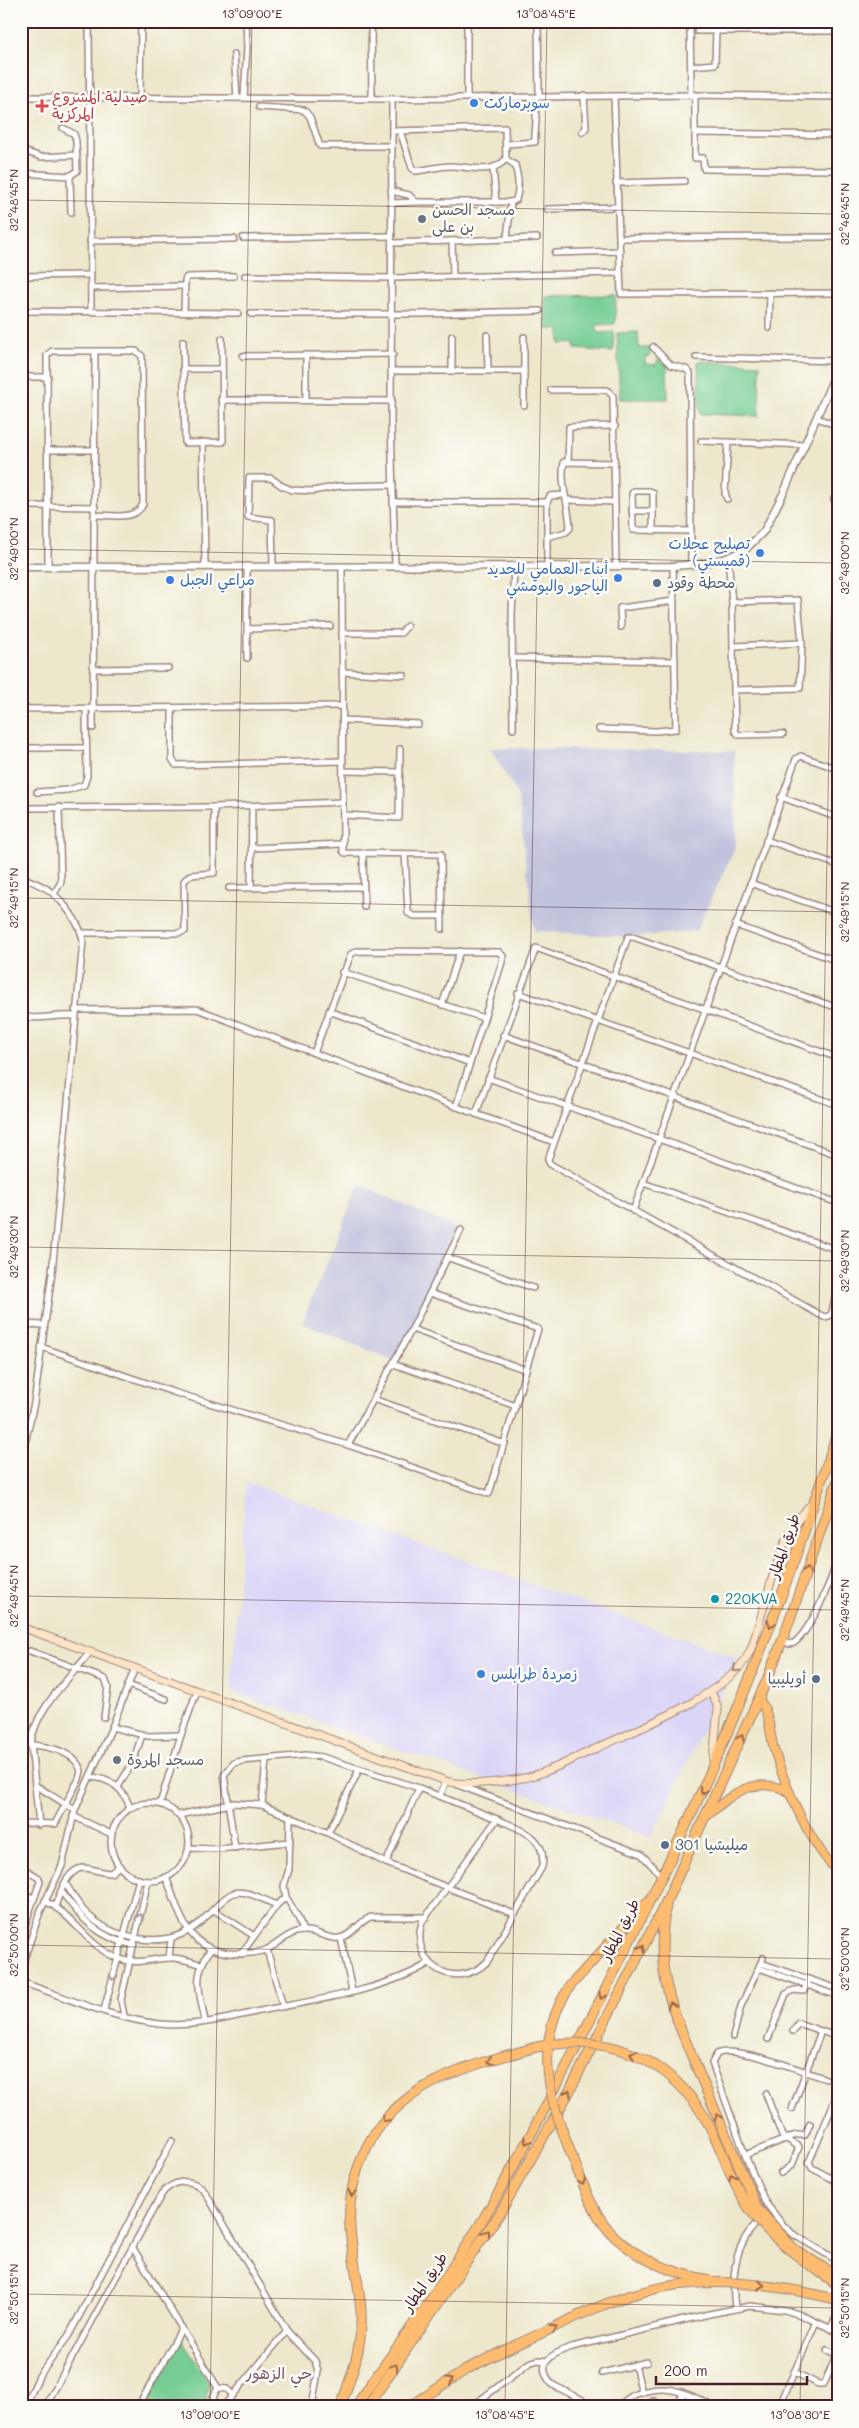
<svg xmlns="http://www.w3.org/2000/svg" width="859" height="2428" font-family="Mali,'Playpen Sans Arabic',sans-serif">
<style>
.built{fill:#dbd6f7}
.industrial{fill:#c1c2dd}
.green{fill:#74cd93;stroke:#5f765f}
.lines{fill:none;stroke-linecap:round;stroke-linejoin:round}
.minor-casing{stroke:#9c847c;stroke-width:8}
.tertiary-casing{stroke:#9c847c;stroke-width:9}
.secondary-casing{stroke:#9c847c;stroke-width:9}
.primary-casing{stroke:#9c847c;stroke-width:10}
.trunk-casing{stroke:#9c847c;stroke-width:11}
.motorway-casing{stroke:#9c847c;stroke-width:11}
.minor{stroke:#fff;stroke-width:5}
.tertiary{stroke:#fff;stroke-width:6}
.secondary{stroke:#fee4c6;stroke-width:7}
.primary{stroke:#fdbc70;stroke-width:8}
.trunk{stroke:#fdbc70;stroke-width:9}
.motorway{stroke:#fdbc70;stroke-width:9}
.trunk-bridge-casing{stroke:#9c847c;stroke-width:11;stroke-linecap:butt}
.motorway-bridge-casing{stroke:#9c847c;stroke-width:11;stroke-linecap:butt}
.trunk-bridge{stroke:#fdbc70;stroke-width:9}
.motorway-bridge{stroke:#fdbc70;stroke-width:9}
.oneway{stroke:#9b664a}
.oneway2{stroke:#a48278}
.oneway3{stroke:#ae9aa0}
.ticks{fill:none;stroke:#4a1f2b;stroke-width:1;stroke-opacity:0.45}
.shop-dot{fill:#3f7fe0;stroke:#fdfcf7;stroke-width:2}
.health-dot{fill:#e0444e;stroke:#fdfcf7;stroke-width:2}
.worship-dot{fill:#6b7280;stroke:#fdfcf7;stroke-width:2}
.service-dot{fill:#5c6f8a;stroke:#fdfcf7;stroke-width:2}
.culture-dot{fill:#0f9aa8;stroke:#fdfcf7;stroke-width:2}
.labels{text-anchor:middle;stroke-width:5;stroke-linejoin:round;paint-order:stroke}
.health-label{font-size:15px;fill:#be3a42;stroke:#fdfcf7;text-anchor:start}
.shop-label{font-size:15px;fill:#366cbe;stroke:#fdfcf7;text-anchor:start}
.worship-label{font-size:15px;fill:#5b616d;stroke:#fdfcf7;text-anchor:start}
.service-label{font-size:15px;fill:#4e5e75;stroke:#fdfcf7;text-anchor:start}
.street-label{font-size:15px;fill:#4a1f2b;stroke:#fdfcf7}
.culture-label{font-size:15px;fill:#0d838f;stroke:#fdfcf7;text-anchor:start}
.neighbourhood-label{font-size:16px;fill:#7d5369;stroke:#fdfcf7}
.neatline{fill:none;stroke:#4a1f2b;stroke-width:2}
.ticks-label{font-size:12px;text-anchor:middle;fill:#4a1f2b}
</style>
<rect width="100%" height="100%" fill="#fdfcf7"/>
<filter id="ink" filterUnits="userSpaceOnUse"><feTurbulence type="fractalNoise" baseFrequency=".02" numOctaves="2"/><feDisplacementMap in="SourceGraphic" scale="10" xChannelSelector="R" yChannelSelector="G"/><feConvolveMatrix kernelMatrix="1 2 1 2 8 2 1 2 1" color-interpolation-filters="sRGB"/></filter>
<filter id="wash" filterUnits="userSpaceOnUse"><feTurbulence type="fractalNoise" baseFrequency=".0096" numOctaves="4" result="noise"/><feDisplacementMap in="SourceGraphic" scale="20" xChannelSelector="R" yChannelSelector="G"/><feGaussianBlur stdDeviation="1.12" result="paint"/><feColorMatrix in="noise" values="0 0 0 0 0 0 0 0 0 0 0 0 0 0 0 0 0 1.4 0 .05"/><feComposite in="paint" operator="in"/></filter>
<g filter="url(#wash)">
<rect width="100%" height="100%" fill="#ede8cc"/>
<!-- built -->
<polygon class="built" points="246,1482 738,1658 651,1837 231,1691"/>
<!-- industrial -->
<g class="industrial">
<polygon points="490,748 734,751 736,846 696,931 633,937 534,931 518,796"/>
<polygon points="359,1185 454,1227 399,1363 302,1323"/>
</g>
<!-- green -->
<g class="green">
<polygon points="616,295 615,324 596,325 598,333 614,332 613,352 575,349 575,343 560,344 559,329 546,329 545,296"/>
<polygon points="638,332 639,348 651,348 650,356 645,357 645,364 656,365 658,359 667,365 668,399 620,399 617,333"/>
<polygon points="698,361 760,364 759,416 700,414"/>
<polygon points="181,2339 209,2383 206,2398 212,2407 145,2407"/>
</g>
</g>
<g filter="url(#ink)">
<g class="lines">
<defs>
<g id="minor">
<polyline points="89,21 91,312"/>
<polyline points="371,21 372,98"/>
<polyline points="690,21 691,95"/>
<polyline points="538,24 539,96"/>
<polyline points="697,31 838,31"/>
<polyline points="234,54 237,97"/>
<polyline points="691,66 715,64 716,30"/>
<polyline points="695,95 695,158 703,158 704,169 838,170"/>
<polyline points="614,96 621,294 838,293"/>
<polyline points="21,97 392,99 691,95 838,97"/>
<polyline points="244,97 247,47 246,21"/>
<polyline points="467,97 467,21"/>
<polyline points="140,98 141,21"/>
<path d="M484 98 487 104 522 103 535 109C538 117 534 132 535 142L507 144"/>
<polyline points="392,99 391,421 395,565"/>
<polyline points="259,107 304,110 310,117 320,146 392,146"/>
<polyline points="63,128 74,134 76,141 77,171 70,176 71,212"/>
<path d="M392 131 505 128 506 159C491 176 470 166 450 166 439 166 427 170 415 171L412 168 400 131"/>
<polyline points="582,132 586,128 584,95"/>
<polyline points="695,133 838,135"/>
<polyline points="21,150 41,157 77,155"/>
<path d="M506 159 515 165C518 177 520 187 516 200L511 202"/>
<polyline points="493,168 496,202"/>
<polyline points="21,173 70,176"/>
<polyline points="616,183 684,181"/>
<polyline points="391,191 409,195 416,202 511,202 507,238"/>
<polyline points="391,203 416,202"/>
<polyline points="547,209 617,207"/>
<polyline points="243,238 392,236"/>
<polyline points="619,238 838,237"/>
<polyline points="90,241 234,239"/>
<polyline points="452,241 453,277"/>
<polyline points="392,243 537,238"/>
<polyline points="555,253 620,251"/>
<polyline points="21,276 91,275"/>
<polyline points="245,276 392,278 619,273"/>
<polyline points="91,288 184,286"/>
<polyline points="21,311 238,313"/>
<polyline points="184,312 185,280 187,277 234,276"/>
<polyline points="251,314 421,314 540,311"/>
<polyline points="769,328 770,293"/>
<polyline points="487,335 488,370"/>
<polyline points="452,336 452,370"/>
<polyline points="183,341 185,443 223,442 222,339"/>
<polyline points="653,347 671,365 686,369 690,373 691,565"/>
<polyline points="243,356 393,354"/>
<polyline points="696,357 838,361"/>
<polyline points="183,369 222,369"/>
<polyline points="393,371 524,371 524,405"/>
<polyline points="524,371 524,337"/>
<polyline points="21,377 48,377"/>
<polyline points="551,390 607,390 613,396 616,565"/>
<polyline points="221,400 392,401"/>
<polyline points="306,400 306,355"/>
<polyline points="817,418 838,426"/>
<polyline points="701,441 805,445"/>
<polyline points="203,442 205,566"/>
<polyline points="47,450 95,450"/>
<polyline points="568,462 569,427 615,426"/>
<polyline points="727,499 725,493 728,442"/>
<polyline points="834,499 838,500"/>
<polyline points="567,500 614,502"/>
<polyline points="393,502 547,502 547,566"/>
<polyline points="547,502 550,496 564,495"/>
<polyline points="30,506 95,507"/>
<polyline points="632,511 653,511"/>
<polyline points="653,531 653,493 650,491 634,491 632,494 633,530 636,530 691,531"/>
<path d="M547 537 566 532 570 528C569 505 560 485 564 462L615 463"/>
<polyline points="728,558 732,602 735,731 739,735 783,734"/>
<polyline points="273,565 272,520 248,517 249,478 271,478 282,486 292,490 313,491 339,486 393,485"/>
<polyline points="247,566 247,658"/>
<polyline points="342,566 343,851 345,853 441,854 442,929"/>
<path d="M48 567 47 355 52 351H136L142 356 143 504C136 521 112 515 95 515"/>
<polyline points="732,602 798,600 802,643 800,688 734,690"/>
<polyline points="621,627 620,608 674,601"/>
<polyline points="247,629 330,626"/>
<polyline points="342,633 401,633 407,626"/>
<polyline points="734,646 802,643"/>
<polyline points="512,658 675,661"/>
<polyline points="93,669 168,668"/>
<polyline points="342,672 404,675"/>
<polyline points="172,708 172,759 176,765 343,761"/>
<polyline points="21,709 342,706"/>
<polyline points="343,720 418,724"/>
<polyline points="93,728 95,352"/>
<polyline points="513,729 512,615 514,565"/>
<polyline points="599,729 657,731 676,729 673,566"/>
<polyline points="21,756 24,750 29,748 86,748"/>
<polyline points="343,771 400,772"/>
<polyline points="37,792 68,790 84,785 87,776 86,710"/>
<polyline points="781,797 838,818"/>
<polyline points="21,808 214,807"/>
<polyline points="343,815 399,818 400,749"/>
<polyline points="766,840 838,865"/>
<polyline points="252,848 342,844"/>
<polyline points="363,853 364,907"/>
<polyline points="405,854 408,913 414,916 442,916"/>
<path d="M21 877C31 881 42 885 50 891 63 901 81 924 83 941L52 1273 34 1403 21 1461"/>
<polyline points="750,883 838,913"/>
<polyline points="229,888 364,887"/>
<polyline points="251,888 252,806"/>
<polyline points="54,894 61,882 59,807"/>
<polyline points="735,925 838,961"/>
<polyline points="81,933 178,933 185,931 184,881 190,875 214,873 214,807 343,802"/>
<polyline points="342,972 484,1018"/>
<polyline points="518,993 838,1105"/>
<polyline points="442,1005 460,951"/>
<polyline points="838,1008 633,937 628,937 548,1160 550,1164 824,1317 829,1316 832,1313 838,1282"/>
<polyline points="75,1010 197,1009 476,1114"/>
<polyline points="329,1011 470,1063"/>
<path d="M21 1016C38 1021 57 1014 75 1016"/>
<polyline points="503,1035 838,1155"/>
<polyline points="314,1053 351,954 357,951 499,952 503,956 502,962 456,1107"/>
<polyline points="488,1078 838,1203"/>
<polyline points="554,1142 476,1114 536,948 838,1058"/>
<polyline points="643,1183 838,1250"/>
<polyline points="633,1211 796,759 801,756 838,769"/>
<polyline points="449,1258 533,1288"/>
<polyline points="21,1324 44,1325"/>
<polyline points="412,1329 526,1370"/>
<polyline points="41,1347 173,1392 348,1445 489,1494 538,1329 430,1293"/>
<polyline points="393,1364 516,1406"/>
<polyline points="373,1399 505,1444"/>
<polyline points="348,1445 412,1329 461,1230"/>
<path d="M783 1640 789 1644 794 1643C812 1629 831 1581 838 1559"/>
<polyline points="30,1651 105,1679 108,1687 104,1717"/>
<polyline points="128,1685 166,1699"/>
<polyline points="112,1727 148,1736 181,1735"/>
<path d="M21 1744C40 1745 75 1749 81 1771L79 1779 55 1824 21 1823"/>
<path d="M90 1777C110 1778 124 1789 130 1808"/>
<polyline points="35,1785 75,1810"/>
<polyline points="458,1785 641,1854 662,1876"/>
<polyline points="118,1787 133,1762 142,1735"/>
<polyline points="440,1796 446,1781"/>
<circle cx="150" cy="1842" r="39"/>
<polyline points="160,1804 181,1735 197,1691"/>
<polyline points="262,1805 266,1759"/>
<polyline points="179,1815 234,1803 262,1805 328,1833 386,1863 514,1914"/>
<polyline points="73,1816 111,1834"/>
<polyline points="290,1817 289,1869 284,1886 286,1897 298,1917 303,1931"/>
<path d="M497 1819C519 1829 548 1836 542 1867L487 1962C455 1992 409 1965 422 1922Z"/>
<path d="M39 1825 31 1744C35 1708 69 1680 90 1652"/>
<polyline points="328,1833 359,1770"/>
<polyline points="189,1848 218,1849 290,1842"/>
<polyline points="235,1848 224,1775 234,1763 242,1761 306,1755 322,1757 419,1788 497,1819"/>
<polyline points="386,1863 419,1788"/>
<polyline points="21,1867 39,1878 40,1882 21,1936"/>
<path d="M166 1877C180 1913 185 1948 229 1953 241 1954 252 1954 263 1951 276 1947 284 1936 296 1932 316 1927 326 1941 340 1938 352 1936 359 1921 371 1917H425"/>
<path d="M65 1883C72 1893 77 1904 85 1912 113 1940 164 1951 197 1925 207 1918 223 1896 234 1893 247 1889 265 1901 277 1905"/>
<path d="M61 1891C81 1919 99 1938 133 1945"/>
<polyline points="21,1893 34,1898"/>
<path d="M45 1901C73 1914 86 1945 117 1958 138 1966 151 1958 170 1958 180 1957 191 1962 200 1964"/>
<path d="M55 1906C60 1894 67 1869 83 1868 92 1868 101 1873 111 1873L119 1866"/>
<polyline points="214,1910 254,1936"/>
<polyline points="341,1938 352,1991"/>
<polyline points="267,1950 283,2006"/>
<polyline points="241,1954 277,1905 286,1897"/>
<polyline points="169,1958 171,1939"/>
<polyline points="761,1963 838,1989"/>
<polyline points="21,1968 40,1912 62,1866 75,1810 112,1727 135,1668"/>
<polyline points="759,1968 838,1996"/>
<path d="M21 1982C66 1997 113 2019 160 2024 195 2028 231 2017 265 2010 316 2000 386 1990 429 1963"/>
<polyline points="104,2010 139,1879"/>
<polyline points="124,2016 121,2000 148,1881"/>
<path d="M205 2022C200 1991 191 1977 211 1949"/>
<polyline points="793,2031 798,2023 835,2036"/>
<polyline points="733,2037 741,2006 763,1958"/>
<polyline points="768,2039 786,1994 794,1990 804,1991 808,1982"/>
<path d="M826 2079C806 2072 734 2044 717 2054L712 2063 745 2155 765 2202 782 2224 793 2234 838 2261"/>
<polyline points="838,2093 809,2162 812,2168 838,2182"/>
<polyline points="766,2094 782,2136 799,2147 792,2165 781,2173"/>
<polyline points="792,2109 821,2031"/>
<polyline points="745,2155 796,2135 805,2135 810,2124"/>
<polyline points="133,2248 218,2388"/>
<path d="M735 2308C731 2276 734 2242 761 2219"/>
<polyline points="830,2329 838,2314"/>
<polyline points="635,2365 642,2393"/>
<polyline points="794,2372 818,2384 824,2384 836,2357 834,2353 827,2350"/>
<polyline points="602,2373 647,2362"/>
<polyline points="653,2401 667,2407"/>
<polyline points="25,2407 39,2376 69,2335 172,2141"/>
<path d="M45 2407 161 2195C172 2180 192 2176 205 2192L287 2331 315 2361 318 2371 312 2407"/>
<polyline points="138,2407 182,2328"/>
<polyline points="216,2407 213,2397 218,2388 227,2389 233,2395"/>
<polyline points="223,2407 287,2331"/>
<polyline points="471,2407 529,2363 538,2360 547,2361"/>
<path d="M597 2407 553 2385C533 2364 552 2353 572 2347L709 2314 750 2306 785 2310 801 2315 838 2332"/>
<path d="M619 2407C630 2391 659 2386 677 2391 690 2394 702 2401 714 2407"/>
<polyline points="677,2407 683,2393"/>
<polyline points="779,2407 816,2322"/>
</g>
<polyline id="tertiary" points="21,567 673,566 700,564 724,559 745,550 764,531 784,492 838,368"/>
<g id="secondary">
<path d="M21 1627 446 1781C464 1787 514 1781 532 1776 554 1770 574 1758 595 1749 635 1730 727 1695 748 1655 753 1646 756 1633 759 1623 772 1582 781 1530 815 1501"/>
<polyline points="711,1691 718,1708 713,1761"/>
</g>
<g id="primary">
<path d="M759 1699C771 1715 769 1734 775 1753 787 1791 810 1844 838 1872"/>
<path d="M706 1817C732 1794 754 1774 790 1792"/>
</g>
<g id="trunk">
<polyline points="570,1986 646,1903"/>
<path d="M340 2407C352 2376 363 2345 361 2311 359 2283 352 2256 350 2228 348 2203 353 2178 363 2155 394 2083 468 2066 537 2047"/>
<path d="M355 2407C399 2344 445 2282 485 2216 546 2112 599 2002 653 1894 713 1774 764 1650 807 1523 817 1492 829 1461 838 1429"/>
<polyline points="367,2407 500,2213 568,2094 667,1900 767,1680 784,1636 838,1480"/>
</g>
<g id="motorway">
<path d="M667 1900C653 1968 670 2004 696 2066"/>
<polyline points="409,2407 469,2368 509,2348"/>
</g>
</defs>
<!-- minor casing -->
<use href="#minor" class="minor-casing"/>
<!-- tertiary casing -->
<use href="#tertiary" class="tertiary-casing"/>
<!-- secondary casing -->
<use href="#secondary" class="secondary-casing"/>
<!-- primary casing -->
<use href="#primary" class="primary-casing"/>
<!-- trunk casing -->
<use href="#trunk" class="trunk-casing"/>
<!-- motorway casing -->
<use href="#motorway" class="motorway-casing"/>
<!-- minor -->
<use href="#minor" class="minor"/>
<!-- tertiary -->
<use href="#tertiary" class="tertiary"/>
<!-- secondary -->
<use href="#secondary" class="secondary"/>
<!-- primary -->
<use href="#primary" class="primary"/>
<!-- trunk -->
<use href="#trunk" class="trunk"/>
<!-- motorway -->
<use href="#motorway" class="motorway"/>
<defs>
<g id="trunk-bridge">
<path d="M570 1986C530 2046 551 2103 575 2164 585 2189 595 2218 615 2237 642 2262 675 2274 710 2280"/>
<path d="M537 2047C608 2033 671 2057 708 2123 723 2150 731 2182 749 2208 773 2242 805 2261 838 2285"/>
</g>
<g id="motorway-bridge">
<polyline points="696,2066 757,2208 794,2249 838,2277"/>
<path d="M509 2348C553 2329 596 2304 642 2292 706 2274 776 2284 838 2300"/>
</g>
</defs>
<!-- trunk-bridge casing -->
<use href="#trunk-bridge" class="trunk-bridge-casing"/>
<!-- motorway-bridge casing -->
<use href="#motorway-bridge" class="motorway-bridge-casing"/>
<!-- trunk-bridge -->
<use href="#trunk-bridge" class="trunk-bridge"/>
<!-- motorway-bridge -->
<use href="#motorway-bridge" class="motorway-bridge"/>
</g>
<!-- one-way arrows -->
<defs><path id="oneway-chevron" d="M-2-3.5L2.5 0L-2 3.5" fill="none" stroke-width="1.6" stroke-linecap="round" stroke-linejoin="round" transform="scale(1.25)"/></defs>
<g class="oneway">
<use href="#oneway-chevron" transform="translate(807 1570) rotate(-71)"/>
<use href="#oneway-chevron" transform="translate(771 1624) rotate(111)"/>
<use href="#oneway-chevron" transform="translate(741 1738) rotate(-65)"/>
<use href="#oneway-chevron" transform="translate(703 1791) rotate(112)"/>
<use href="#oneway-chevron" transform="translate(642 1948) rotate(-62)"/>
<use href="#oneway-chevron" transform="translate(602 1996) rotate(117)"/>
<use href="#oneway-chevron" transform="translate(671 2005) rotate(-109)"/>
<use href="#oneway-chevron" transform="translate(633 2054) rotate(-157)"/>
<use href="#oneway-chevron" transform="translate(490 2061) rotate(161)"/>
<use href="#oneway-chevron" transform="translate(568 2093) rotate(-62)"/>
<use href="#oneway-chevron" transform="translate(718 2117) rotate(-113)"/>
<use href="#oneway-chevron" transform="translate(385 2119) rotate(131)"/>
<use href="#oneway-chevron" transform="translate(527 2141) rotate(119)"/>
<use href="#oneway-chevron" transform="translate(732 2177) rotate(-116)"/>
<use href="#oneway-chevron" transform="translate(582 2182) rotate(68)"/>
<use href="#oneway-chevron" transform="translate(352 2193) rotate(99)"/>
<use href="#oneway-chevron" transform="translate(487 2233) rotate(-56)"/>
<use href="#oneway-chevron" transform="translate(761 2285) rotate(6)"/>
<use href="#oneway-chevron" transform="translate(554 2328) rotate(-24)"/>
<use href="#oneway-chevron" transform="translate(395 2367) rotate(-56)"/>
<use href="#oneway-chevron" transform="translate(450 2380) rotate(-32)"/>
</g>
<use class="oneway2" href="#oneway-chevron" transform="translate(736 1669) rotate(136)"/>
<g class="oneway3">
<use href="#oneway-chevron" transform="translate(140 1917) rotate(-76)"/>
<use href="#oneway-chevron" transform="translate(113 1977) rotate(105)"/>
</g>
</g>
<!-- ticks -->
<path class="ticks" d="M21 200 838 214M21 549 838 563M21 898 838 912M21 1247 838 1261M21 1596 838 1610M21 1945 838 1959M21 2294 838 2308M210 2407 252 21M505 2407 547 21M800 2407 838 223"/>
<!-- markers -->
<g class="shop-dot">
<circle cx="474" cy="103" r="5"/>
<circle cx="760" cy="553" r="5"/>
<circle cx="618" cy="578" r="5"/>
<circle cx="170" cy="580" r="5"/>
<circle cx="481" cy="1674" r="5"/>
</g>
<path class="health-dot" d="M39.5 98.5h5v5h5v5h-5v5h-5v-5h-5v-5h5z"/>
<g class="worship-dot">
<circle cx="422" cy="219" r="5"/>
<circle cx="117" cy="1760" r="5"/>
</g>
<g class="service-dot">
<circle cx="657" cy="583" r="5"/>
<circle cx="816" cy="1679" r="5"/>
<circle cx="665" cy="1845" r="5"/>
</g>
<circle class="culture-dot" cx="715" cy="1599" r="5"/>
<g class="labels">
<!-- health labels -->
<g class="health-label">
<text x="52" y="102">صيدلية المشروع<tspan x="52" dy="17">المركزية</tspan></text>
</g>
<!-- shop labels -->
<g class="shop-label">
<text x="484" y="108">سوبرماركت</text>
<text x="750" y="549" text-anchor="end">تصليح عجلات<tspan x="750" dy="17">(قميستي)</tspan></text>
<text x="608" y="574" text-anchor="end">أبناء العمامي للحديد<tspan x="608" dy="17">الياجور والبومشي</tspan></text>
<text x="180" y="585">مراعي الجبل</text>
<text x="491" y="1679">زمردة طرابلس</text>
</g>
<!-- worship labels -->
<g class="worship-label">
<text x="432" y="215">مسجد الحسن<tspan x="432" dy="17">بن على</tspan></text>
<text x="127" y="1765">مسجد المروة</text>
</g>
<!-- service labels -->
<g class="service-label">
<text x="667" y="588">محطة وقود</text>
<text x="806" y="1684" text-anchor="end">أويليبيا</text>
<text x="675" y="1850">ميليشيا 301</text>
</g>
<!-- street labels -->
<g class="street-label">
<text transform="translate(784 1546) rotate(-71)" y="5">طريق المطار</text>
<text transform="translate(620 1930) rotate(-63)" y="5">طريق المطار</text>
<text transform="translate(425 2282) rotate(-56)" y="5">طريق المطار</text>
</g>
<!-- culture labels -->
<g class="culture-label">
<text x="725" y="1604">220KVA</text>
</g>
<!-- neighbourhood labels -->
<g class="neighbourhood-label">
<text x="279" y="2379">حي الزهور</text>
</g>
</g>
<!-- margin -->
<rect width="859" height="2428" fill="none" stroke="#fdfcf7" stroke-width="55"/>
<!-- scale -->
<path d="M656 2376v8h151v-8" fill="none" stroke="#4a1f2b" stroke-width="2.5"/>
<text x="664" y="2376" font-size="15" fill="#4a1f2b" stroke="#fdfcf7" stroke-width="4" paint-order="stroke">200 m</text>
<rect x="28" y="28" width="804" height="2372" class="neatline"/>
<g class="ticks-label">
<text x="252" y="18">13°09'00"E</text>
<text x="546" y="18">13°08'45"E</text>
<text transform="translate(14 200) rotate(-90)" y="4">32°48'45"N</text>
<text transform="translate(845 214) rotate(-90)" y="4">32°48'45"N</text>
<text transform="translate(14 549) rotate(-90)" y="4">32°49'00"N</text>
<text transform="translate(845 563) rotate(-90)" y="4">32°49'00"N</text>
<text transform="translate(14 898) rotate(-90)" y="4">32°49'15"N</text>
<text transform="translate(845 912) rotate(-90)" y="4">32°49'15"N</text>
<text transform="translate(14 1247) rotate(-90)" y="4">32°49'30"N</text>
<text transform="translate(845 1261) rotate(-90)" y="4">32°49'30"N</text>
<text transform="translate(14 1596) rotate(-90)" y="4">32°49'45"N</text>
<text transform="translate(845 1610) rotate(-90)" y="4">32°49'45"N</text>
<text transform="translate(14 1945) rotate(-90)" y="4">32°50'00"N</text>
<text transform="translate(845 1959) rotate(-90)" y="4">32°50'00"N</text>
<text transform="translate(14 2294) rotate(-90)" y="4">32°50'15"N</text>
<text transform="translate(845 2308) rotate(-90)" y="4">32°50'15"N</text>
<text x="210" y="2419">13°09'00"E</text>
<text x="505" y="2419">13°08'45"E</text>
<text x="800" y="2419">13°08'30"E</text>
</g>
</svg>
